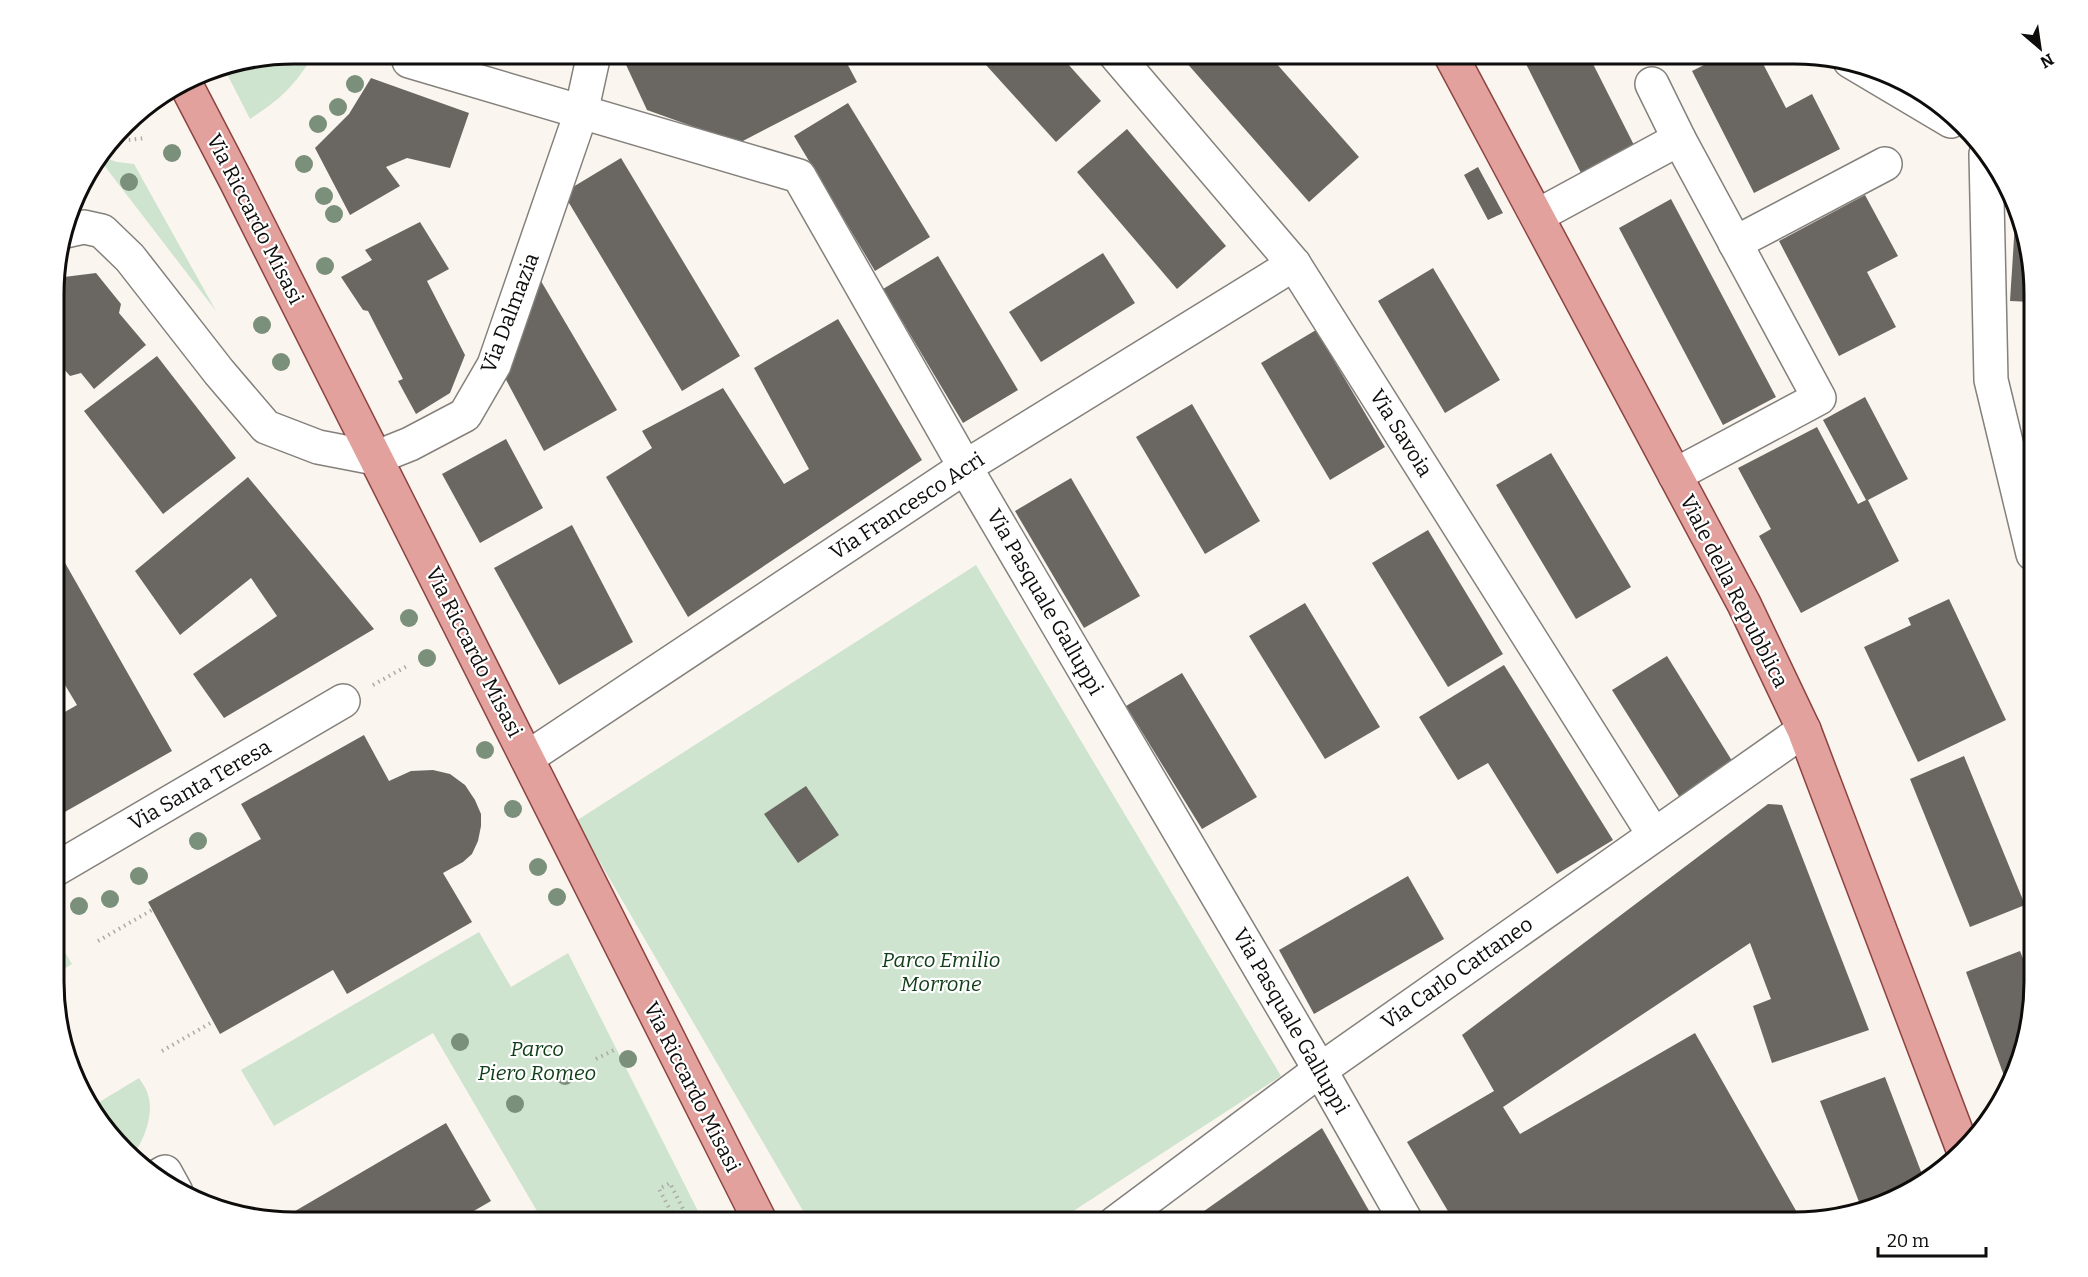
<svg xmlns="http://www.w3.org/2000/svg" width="2088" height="1277" font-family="Bitter,serif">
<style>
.green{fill:#cee4cf}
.building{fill:#6a6762}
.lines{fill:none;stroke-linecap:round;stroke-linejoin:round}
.minor-casing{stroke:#84807b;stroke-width:36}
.major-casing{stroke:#8d4440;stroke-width:36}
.path{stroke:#aeaaa6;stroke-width:4;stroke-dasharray:1.5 4.5;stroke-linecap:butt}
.minor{stroke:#fff;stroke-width:33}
.major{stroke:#e3a19e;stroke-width:33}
.tree{fill:#7a907a}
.labels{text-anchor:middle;stroke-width:4.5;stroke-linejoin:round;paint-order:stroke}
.street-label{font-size:21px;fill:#0e0d0b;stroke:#fff}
.park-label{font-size:21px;font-style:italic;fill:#113e19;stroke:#fff}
.rim{fill:none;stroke:#0e0d0b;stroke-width:3}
</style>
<rect width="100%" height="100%" fill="#fbf5f0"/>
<!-- green -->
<g class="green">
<path d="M291 55 309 62C291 90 277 101 250 119L224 68Z"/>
<polygon points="102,157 117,162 134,164 216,311 100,160"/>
<polygon points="976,565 1281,1076 1055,1223 810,1223 576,821"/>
<polygon points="479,932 511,987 568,953 704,1223 544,1223 433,1033 274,1126 241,1070"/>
<polygon points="56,944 63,949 72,964 56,974"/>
<path d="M139 1078C142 1083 147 1089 148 1095 154 1113 145 1139 134 1153L112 1133 96 1104Z"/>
</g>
<!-- building -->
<g class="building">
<polygon points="463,54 493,54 490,63"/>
<polygon points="621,54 842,54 857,82 739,143 647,110"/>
<polygon points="976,54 1059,54 1101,101 1056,142"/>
<polygon points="1193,54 1268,54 1359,157 1309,202 1185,61"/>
<polygon points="1521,54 1588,54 1636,149 1583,177"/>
<polygon points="1726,54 1758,54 1786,108 1812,94 1840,149 1754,193 1692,71"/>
<polygon points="371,78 469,113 450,168 407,158 386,167 400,186 350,215 315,148 349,114"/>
<polygon points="848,103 930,237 875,271 794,136"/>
<polygon points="1127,129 1226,246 1177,289 1077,172"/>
<polygon points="621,158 740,356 682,391 563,193"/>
<polygon points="1478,167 1503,213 1488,220 1464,175"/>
<polygon points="1865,195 1898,256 1867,272 1896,327 1839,356 1779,241"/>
<polygon points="1671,199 1776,397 1723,425 1619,228"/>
<polygon points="2016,207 2021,217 2033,278 2033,302 2010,301"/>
<polygon points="420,222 449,269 427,281 465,355 450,393 416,414 398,381 403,379 368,311 363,310 341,277 372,260 365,250"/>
<polygon points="1103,253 1135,303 1041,362 1009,312"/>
<polygon points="938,256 1018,390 963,423 883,289"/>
<polygon points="1433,268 1500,380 1445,413 1378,301"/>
<polygon points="96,273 121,304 119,313 146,345 94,389 81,373 70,376 56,360 56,278"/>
<polygon points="538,276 617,410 544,451 503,374"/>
<polygon points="838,319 922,460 688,617 606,477 652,448 642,431 723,388 784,484 809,469 754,368"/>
<polygon points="1316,330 1385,447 1330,480 1261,363"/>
<polygon points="157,356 236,458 163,514 84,411"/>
<polygon points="1865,397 1908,479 1868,500 1899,561 1801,613 1759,536 1771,529 1738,468 1817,427 1858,504 1866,500 1823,420"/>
<polygon points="1192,404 1260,521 1205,554 1136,437"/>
<polygon points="506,439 543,508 480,543 442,474"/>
<polygon points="1551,453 1631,587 1576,619 1496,485"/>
<polygon points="248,477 374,629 224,718 193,674 277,616 251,578 180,635 135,571"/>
<polygon points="1071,478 1140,596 1084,628 1015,511"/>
<polygon points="572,525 633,642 559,685 494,568"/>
<polygon points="1428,530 1503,654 1448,687 1372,563"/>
<polygon points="56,547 172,751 56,817 56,717 77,705 56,670"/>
<polygon points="1949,599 2006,720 1918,762 1864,647 1911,625 1908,618"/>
<polygon points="1305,603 1380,727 1325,759 1249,636"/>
<polygon points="1667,656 1734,764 1680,798 1612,690"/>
<polygon points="1504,665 1613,840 1557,874 1488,763 1458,780 1419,717"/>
<polygon points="1182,673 1257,797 1202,829 1126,706"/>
<polygon points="364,735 389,781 411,771 433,770 450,774 465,785 475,800 481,814 481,826 478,841 472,854 463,862 443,873 472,922 347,994 333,970 220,1034 148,902 261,839 241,804"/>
<polygon points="1964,756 2025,905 1970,927 1910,779"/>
<polygon points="806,786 839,835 798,863 764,814"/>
<polygon points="1768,804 1782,805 1869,1030 1772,1063 1753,1006 1771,999 1750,943 1503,1107 1520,1134 1695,1033 1803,1223 1455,1223 1407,1142 1494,1091 1462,1035"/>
<polygon points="1408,876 1444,939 1314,1014 1279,950"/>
<polygon points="2020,951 2034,987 2034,998 2007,1084 1966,972"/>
<polygon points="1885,1077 1925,1182 1914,1191 1861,1207 1820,1101"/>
<polygon points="446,1123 491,1201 453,1223 294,1223 278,1221"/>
<polygon points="1322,1128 1376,1223 1187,1223"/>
</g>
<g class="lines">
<defs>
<g id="minor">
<polyline points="1115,54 1294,264 1654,835"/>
<polyline points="409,61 799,176 965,467 1320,1070 1407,1223"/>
<polyline points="1850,61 1951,121"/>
<polyline points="1652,84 1679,139"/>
<polyline points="1986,154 1991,380 2033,554"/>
<polyline points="1537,216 1679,139 1819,398 1675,475"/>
<polyline points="66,231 84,227 102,231 130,258 219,372 266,427 318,447 375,458 410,444 465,415 494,365 581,113 594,54"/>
<polyline points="1735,243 1885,164"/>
<polyline points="527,758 965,467 1294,264"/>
<polyline points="56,869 343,701"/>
<polyline points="158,1176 165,1172 176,1192"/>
<polyline points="1115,1223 1320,1070 1804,730"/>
</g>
<g id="major">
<polyline points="1450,54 1744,604 1804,730 1964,1152"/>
<polyline points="185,83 236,181 761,1223"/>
</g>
</defs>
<!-- minor casing -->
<use href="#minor" class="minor-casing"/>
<!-- major casing -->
<use href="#major" class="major-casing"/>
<!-- path -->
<g class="path">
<polyline points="117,138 127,140 146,138"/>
<polyline points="373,685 409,665"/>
<polyline points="98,941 152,910"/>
<polyline points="162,1051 214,1021"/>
<polyline points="596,1059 616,1049"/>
<polyline points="677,1223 659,1189 670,1183 690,1223"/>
</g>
<!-- minor -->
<use href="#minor" class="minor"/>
<!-- major -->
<use href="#major" class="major"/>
</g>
<!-- trees -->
<g class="tree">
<circle cx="355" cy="84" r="9"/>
<circle cx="338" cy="107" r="9"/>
<circle cx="318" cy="124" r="9"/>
<circle cx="172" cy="153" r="9"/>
<circle cx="304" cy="164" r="9"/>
<circle cx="129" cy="182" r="9"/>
<circle cx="324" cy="196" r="9"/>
<circle cx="334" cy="214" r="9"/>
<circle cx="325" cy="266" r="9"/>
<circle cx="262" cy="325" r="9"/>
<circle cx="281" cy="362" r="9"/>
<circle cx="409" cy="618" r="9"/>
<circle cx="427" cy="658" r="9"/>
<circle cx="485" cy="750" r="9"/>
<circle cx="513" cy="809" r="9"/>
<circle cx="198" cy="841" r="9"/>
<circle cx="538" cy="867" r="9"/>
<circle cx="139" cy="876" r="9"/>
<circle cx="557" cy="897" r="9"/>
<circle cx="110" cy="899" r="9"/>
<circle cx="79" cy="906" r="9"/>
<circle cx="460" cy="1042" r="9"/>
<circle cx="628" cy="1059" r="9"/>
<circle cx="565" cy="1076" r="9"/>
<circle cx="515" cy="1104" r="9"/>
</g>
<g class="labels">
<!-- street labels -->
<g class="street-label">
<text transform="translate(255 219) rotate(63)" y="7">Via Riccardo Misasi</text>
<text transform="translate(510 313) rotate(-69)" y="7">Via Dalmazia</text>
<text transform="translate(1401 433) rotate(58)" y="7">Via Savoia</text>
<text transform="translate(907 506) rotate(-33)" y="7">Via Francesco Acri</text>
<text transform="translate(1734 591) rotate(63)" y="7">Viale della Repubblica</text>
<text transform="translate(1045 602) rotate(60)" y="7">Via Pasquale Galluppi</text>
<text transform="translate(474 652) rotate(63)" y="7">Via Riccardo Misasi</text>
<text transform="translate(200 785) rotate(-30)" y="7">Via Santa Teresa</text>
<text transform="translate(1457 973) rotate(-35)" y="7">Via Carlo Cattaneo</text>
<text transform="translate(1291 1021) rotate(60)" y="7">Via Pasquale Galluppi</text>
<text transform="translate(692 1087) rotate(63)" y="7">Via Riccardo Misasi</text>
</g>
<!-- park labels -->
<g class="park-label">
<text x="941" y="967">Parco Emilio<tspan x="941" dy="24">Morrone</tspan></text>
<text x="537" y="1056">Parco<tspan x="537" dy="24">Piero Romeo</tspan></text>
</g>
</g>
<!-- crop -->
<path d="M0 0H2088V1277H0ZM294 64H1794A230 230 0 0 1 2024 294V982A230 230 0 0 1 1794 1212H294A230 230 0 0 1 64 982V294A230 230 0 0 1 294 64Z" fill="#fff" fill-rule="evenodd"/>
<path class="rim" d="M294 64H1794A230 230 0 0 1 2024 294V982A230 230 0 0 1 1794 1212H294A230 230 0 0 1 64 982V294A230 230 0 0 1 294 64Z"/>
<!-- north arrow -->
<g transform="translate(2040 48) rotate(151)" stroke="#ffffff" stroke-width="4.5" paint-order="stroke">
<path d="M0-4.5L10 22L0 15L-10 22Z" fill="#0e0d0b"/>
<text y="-9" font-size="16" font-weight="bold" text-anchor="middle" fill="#0e0d0b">N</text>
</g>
<!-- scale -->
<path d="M1878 1247v9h108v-9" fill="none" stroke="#0e0d0b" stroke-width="3"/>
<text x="1887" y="1247" font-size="18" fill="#0e0d0b" stroke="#ffffff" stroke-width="4.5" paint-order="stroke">20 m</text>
</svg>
